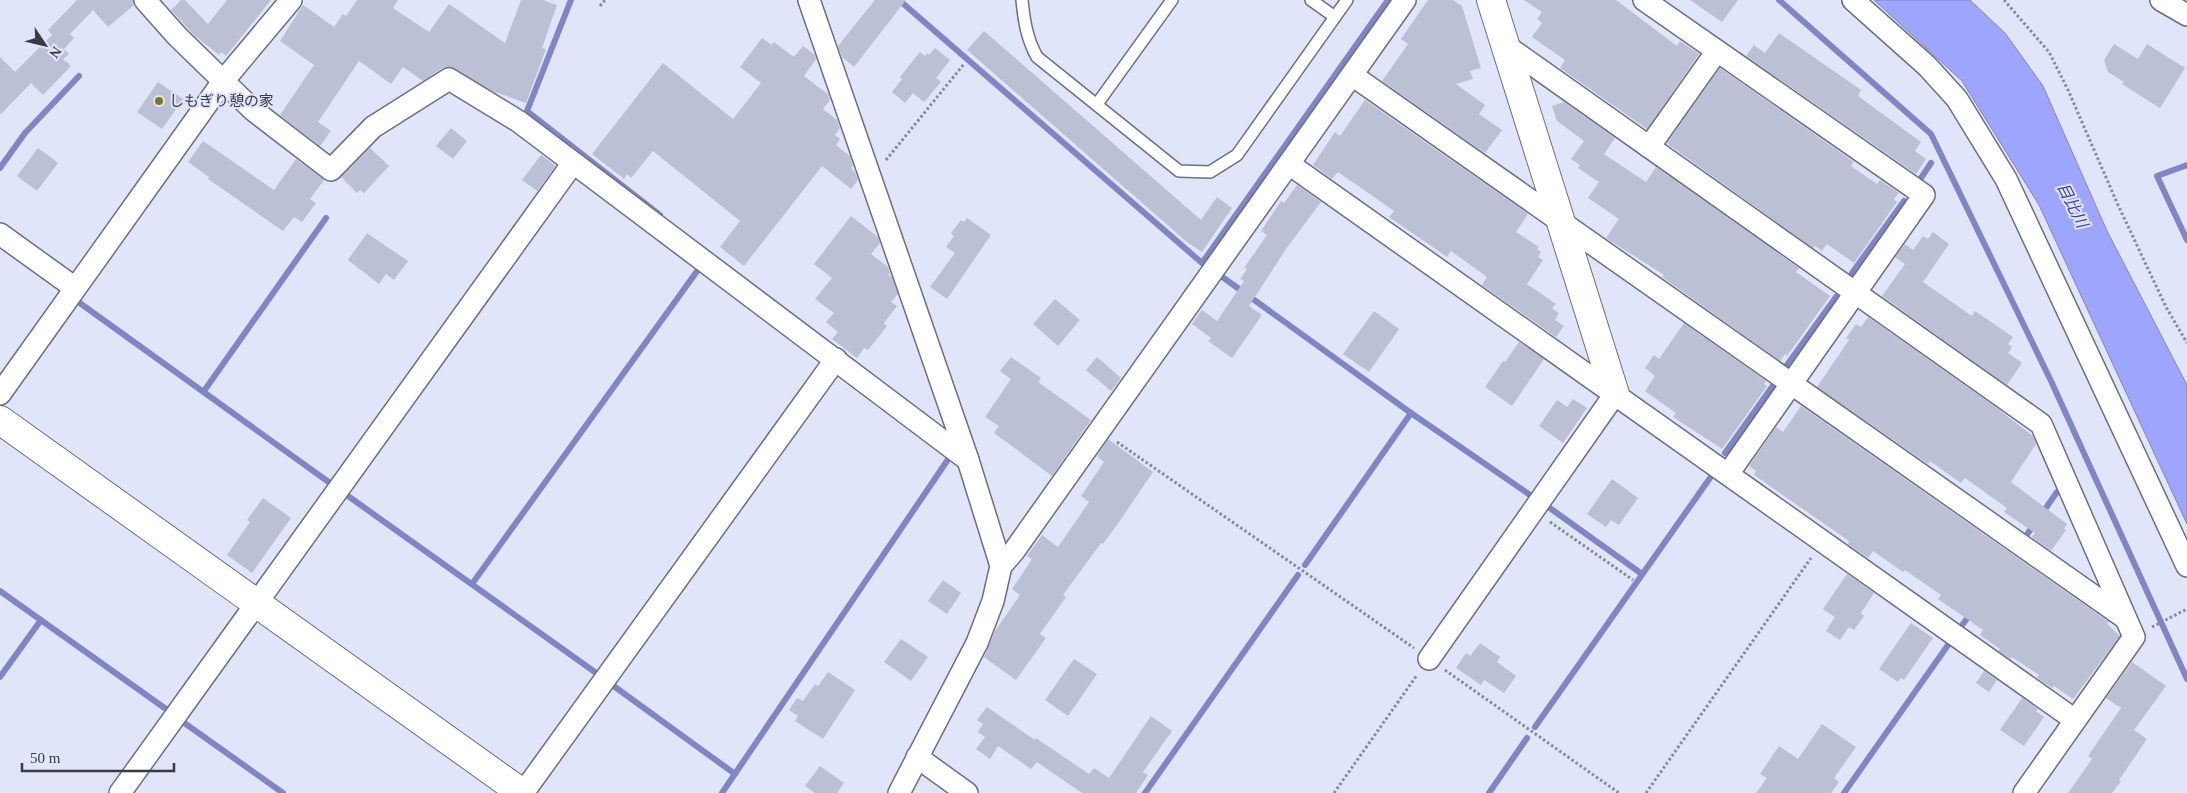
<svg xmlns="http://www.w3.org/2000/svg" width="2187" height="793" font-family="'Times New Roman','Noto Sans JP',serif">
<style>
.water{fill:#9da5fd;stroke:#7f85c5}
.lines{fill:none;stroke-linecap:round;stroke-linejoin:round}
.stream{stroke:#7f85c5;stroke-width:6}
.building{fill:#bcc0d5}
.lane-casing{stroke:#6c6f82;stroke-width:14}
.street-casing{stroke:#6c6f82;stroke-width:24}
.secondary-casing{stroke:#6c6f82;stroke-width:30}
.path{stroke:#868997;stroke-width:3;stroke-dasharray:2.5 2.5;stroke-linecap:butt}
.lane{stroke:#fff;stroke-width:11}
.street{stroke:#fff;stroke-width:21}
.secondary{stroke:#fff;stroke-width:28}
.poi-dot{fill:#867619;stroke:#e1e5fa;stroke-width:2}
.labels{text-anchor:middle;stroke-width:4;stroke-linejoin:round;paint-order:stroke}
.poi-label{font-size:15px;fill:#393a43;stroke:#e1e5fa;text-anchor:start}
.water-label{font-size:16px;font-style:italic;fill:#4441a5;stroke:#e1e5fa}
</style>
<rect width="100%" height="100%" fill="#e1e5fa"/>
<!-- water -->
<polygon class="water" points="1874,0 1970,0 2005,33 2043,86 2107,231 2187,385 2187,524 2039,205 1962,81"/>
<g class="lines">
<!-- stream -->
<g class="stream">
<polyline points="571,0 527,111 660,215"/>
<polyline points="899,0 1202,263 1388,0"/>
<polyline points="1779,0 1931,134 2051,381 2187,679"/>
<polyline points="2187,165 2157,176 2187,240"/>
<polyline points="0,168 25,133 79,76"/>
<polyline points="1921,178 1931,163"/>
<polyline points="1852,273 1904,201"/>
<polyline points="1221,276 1411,413 1305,565"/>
<polyline points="77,301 330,483"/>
<polyline points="1787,365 1836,297"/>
<polyline points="204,391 326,218"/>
<polyline points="1411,413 1533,497"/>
<polyline points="1725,453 1772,387"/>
<polyline points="348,496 599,675"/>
<polyline points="1547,506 1642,574"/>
<polyline points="2041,515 2057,492"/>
<polyline points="2026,536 2035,523"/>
<polyline points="472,584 700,267"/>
<polyline points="0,591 166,709"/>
<polyline points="1963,624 1971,613"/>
<polyline points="0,677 41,620"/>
<polyline points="615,687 735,774"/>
<polyline points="183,722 283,793"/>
<polyline points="1535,727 1710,478"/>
<polyline points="722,793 949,458"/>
<polyline points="1145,793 1298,575"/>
<polyline points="1489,793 1527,738"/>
<polyline points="1844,793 1948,645"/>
</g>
</g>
<!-- building -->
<g class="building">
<polygon points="77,0 133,0 134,5 108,27 93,10 70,34 74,38 64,49 69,54 63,59 71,66 43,95 31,83 0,115 0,57 15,72 52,35 48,30"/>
<polygon points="181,0 185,0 208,24 227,0 271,0 226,56 221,52 219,55 193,34 171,10"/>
<polygon points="357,0 398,0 393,8 429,32 449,4 505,43 521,0 543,0 557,5 542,48 546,49 526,103 492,91 449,67 442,68 423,81 403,67 391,84 359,61 318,122 331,131 320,146 280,115 314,65 280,41 303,5 334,27 343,14 346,16"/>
<polygon points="875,0 906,0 854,67 842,57 838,46"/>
<polygon points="1428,0 1453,0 1462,6 1481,68 1470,71 1473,79 1456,84 1485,105 1479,114 1502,130 1485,153 1382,81 1408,44 1401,39"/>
<polygon points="1524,0 1616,0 1677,46 1680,41 1699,54 1647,129 1560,68 1565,60 1532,37 1542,23 1537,19 1542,12"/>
<polygon points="1690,0 1738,0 1722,22"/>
<polygon points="984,31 1201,220 1217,197 1232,208 1202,252 1187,242 967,50"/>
<polygon points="1779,33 1861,90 1858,96 1921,142 1915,151 1926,159 1916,174 1746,56 1754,45 1765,53"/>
<polygon points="762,38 772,45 774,42 794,57 803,46 815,55 816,59 804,76 829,95 830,100 823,109 837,120 840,128 835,135 840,139 836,145 850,156 853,166 851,168 855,172 858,180 851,189 822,166 744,266 720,247 740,221 653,151 631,178 627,174 624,179 592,154 663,63 733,119 761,83 740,67"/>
<polygon points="2114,44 2138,59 2147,44 2185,68 2160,108 2122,84 2124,82 2108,72 2104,60"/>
<polygon points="935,48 950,60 936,78 941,82 924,102 913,93 905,103 892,92 902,79 900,77 920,52 925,56 927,53 929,55"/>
<polygon points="1720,68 1854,162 1851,166 1877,184 1880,180 1899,193 1894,199 1897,202 1854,263 1827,244 1822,251 1815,246 1813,248 1669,145 1667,143"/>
<polygon points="158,82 183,99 162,129 137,112"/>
<polygon points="1365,100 1528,214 1516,232 1539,247 1537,249 1541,252 1538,257 1543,260 1527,284 1556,304 1552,308 1559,313 1555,320 1564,326 1556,337 1482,285 1487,277 1451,251 1447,257 1389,217 1394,211 1338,172 1332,179 1313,165 1335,132 1340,136"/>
<polygon points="1564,102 1615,138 1604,154 1646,182 1656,167 1799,268 1796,272 1830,296 1787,356 1785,354 1780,361 1662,277 1664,275 1606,238 1619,219 1588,198 1599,182 1578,168 1580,165 1571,159 1584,141 1557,121 1552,106"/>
<polygon points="451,128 467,141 453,159 436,146"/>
<polygon points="203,141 274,190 296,159 324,180 310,199 316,203 302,222 294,217 283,231 208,179 209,177 188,162"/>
<polygon points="38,148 58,163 37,191 17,176"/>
<polygon points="370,148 389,166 364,193 360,190 357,193 341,177"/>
<polygon points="541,155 556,166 537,191 522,180"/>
<polygon points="1297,185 1321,202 1286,249 1249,306 1262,315 1232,358 1208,341 1211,338 1192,324 1202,310 1217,321 1244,281 1240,279 1247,269 1244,268 1267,235 1261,231 1281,201 1284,203"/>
<polygon points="851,216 878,237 880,243 871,254 888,267 890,273 888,275 892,277 898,294 891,302 897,306 884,323 887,326 868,350 864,348 857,358 832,339 838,332 826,322 834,313 815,299 832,278 814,264"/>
<polygon points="967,218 991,235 947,299 930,287 955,253 946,247 954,236 951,233 961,220 964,222"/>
<polygon points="1933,232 1949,244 1923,282 1972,316 1975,311 2013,337 2008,344 2012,347 2008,353 2022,363 2007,385 1882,296 1905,264 1895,257 1905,244 1913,250 1923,236 1928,239"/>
<polygon points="367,233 408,261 394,280 386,274 379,284 348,260"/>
<polygon points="1055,299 1080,320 1058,346 1033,324"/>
<polygon points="1374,311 1399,329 1369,372 1343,354"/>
<polygon points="1868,317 1993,405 2033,436 2036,444 2011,482 2067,524 2064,529 2066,530 2051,551 2032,537 2035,533 2004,512 2007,508 1965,478 1961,483 1930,461 1928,464 1817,387 1849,340 1846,338 1856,324 1861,327"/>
<polygon points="1684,323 1766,381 1764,384 1767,386 1722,449 1673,417 1676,413 1645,391 1655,376 1645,368 1654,355 1659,359"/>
<polygon points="1519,342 1544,359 1512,406 1485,387 1503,361 1505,362"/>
<polygon points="1011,357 1041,378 1038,382 1091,420 1052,476 994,433 999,426 985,417 1011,379 1000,371"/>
<polygon points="1097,357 1121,378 1111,391 1086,370"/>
<polygon points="1573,399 1587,408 1563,443 1539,426 1557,400 1567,407"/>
<polygon points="1801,406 2109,622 2107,624 2120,636 2073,699 2054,686 2052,688 2037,678 2039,675 2012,657 2011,659 1998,651 2000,649 1980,635 1983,630 1938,599 1941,595 1905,570 1903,572 1873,551 1868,558 1848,544 1849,541 1754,475 1756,471 1749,466 1776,427 1783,432"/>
<polygon points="1108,439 1153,472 1119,522 1103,544 1101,543 1063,595 1066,597 1040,634 1046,638 1016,680 984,657 995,631 1020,595 1012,589 1032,559 1027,556 1042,535 1058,547 1089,502 1081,496 1104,462 1097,456"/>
<polygon points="1612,479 1638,498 1619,525 1611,520 1606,527 1587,514"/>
<polygon points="263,498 291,518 252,573 227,555 250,522 247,520"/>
<polygon points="1847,574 1874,593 1861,613 1864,616 1854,630 1849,627 1840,640 1826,631 1835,617 1823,609"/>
<polygon points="943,580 961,593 947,614 928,601"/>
<polygon points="1911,623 1933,638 1904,680 1901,678 1898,682 1879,669"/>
<polygon points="901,639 928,657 911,681 884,662"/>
<polygon points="1480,643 1500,657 1497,662 1516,676 1504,693 1484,680 1481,685 1456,668 1466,653 1470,656"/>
<polygon points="1074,659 1097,674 1068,716 1045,700"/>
<polygon points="2132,662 2166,686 2134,730 2147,739 2119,780 2121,781 2112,793 2068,793 2092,759 2088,756 2121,708 2106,698"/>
<polygon points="1984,671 1997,680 1989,692 1976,683"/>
<polygon points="828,672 855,690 823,739 795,721 798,716 789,710 797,698 803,701 815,684 818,686"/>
<polygon points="2022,698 2038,709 2036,711 2044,717 2024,746 2000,730"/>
<polygon points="987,707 1035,740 1036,738 1089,774 1094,768 1109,778 1151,716 1172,731 1143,772 1148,775 1136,793 1082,793 1037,762 1031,769 998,746 990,759 976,749 985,737 978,732 983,724 977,720"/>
<polygon points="1822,724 1856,747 1834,778 1839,782 1831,793 1756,793 1767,778 1760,774 1779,746 1798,759"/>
<polygon points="820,766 844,783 837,793 815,793 805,786"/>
</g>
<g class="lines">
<defs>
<g id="lane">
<path d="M1022 0C1024 21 1027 39 1037 57L1179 171 1210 172 1237 155 1347 0"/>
<polyline points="1311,0 1335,17"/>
<polyline points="1097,104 1172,0"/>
</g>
<g id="street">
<polyline points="145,0 177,36 253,110 331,170 373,127 449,79 518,121 968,460"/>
<polyline points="809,0 968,460 1001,566 993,601 977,643 899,793"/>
<polyline points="1644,0 1924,195 1728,474"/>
<polyline points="1853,0 1927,66 1957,99 2006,179 2187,566"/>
<polyline points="2161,0 2187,15"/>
<polyline points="1505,45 2041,424 2134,637 2024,793"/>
<polyline points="1352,75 2125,618"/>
<polyline points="1649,147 1717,51"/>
<polyline points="1289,164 2075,720"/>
<polyline points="0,234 75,288"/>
<polyline points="0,394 224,80 291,0"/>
<polyline points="1001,566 1014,551 1405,0"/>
<polyline points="1429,659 1615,394"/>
<polyline points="917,757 967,793"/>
<polyline points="120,793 573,163"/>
<polyline points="523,793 836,359"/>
</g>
<g id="secondary">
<polyline points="1491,0 1615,394"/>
<polyline points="0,420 522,793"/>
</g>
</defs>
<!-- lane casing -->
<use href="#lane" class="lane-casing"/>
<!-- street casing -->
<use href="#street" class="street-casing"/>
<!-- secondary casing -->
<use href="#secondary" class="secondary-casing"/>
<!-- path -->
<g class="path">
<polyline points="2004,0 2049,52 2068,90 2118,205 2166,307 2187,343"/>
<polyline points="600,6 605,0"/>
<polyline points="886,160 964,64"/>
<polyline points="1117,442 1414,648"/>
<polyline points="1550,522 1633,580"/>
<polyline points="2152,627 2187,609"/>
<polyline points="1445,670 1619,793"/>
<polyline points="1334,793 1417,675"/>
<polyline points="1646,793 1811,558"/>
</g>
<!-- lane -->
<use href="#lane" class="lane"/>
<!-- street -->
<use href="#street" class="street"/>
<!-- secondary -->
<use href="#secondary" class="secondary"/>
</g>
<!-- markers -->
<circle class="poi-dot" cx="159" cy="101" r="5"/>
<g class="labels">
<!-- poi labels -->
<g class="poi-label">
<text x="169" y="106">しもぎり憩の家</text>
</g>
<!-- water labels -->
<g class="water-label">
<text transform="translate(2073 205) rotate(63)" y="6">目比川</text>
</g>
</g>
<!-- north arrow -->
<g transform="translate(45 45) rotate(125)" stroke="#e1e5fa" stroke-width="4" paint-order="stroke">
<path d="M0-4L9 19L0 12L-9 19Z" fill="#393a43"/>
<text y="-8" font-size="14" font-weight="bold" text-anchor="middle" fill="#393a43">N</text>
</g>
<!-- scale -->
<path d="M22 763v8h152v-8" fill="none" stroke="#393a43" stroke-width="2.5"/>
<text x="30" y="763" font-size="15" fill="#393a43" stroke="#e1e5fa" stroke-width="4" paint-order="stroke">50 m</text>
</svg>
